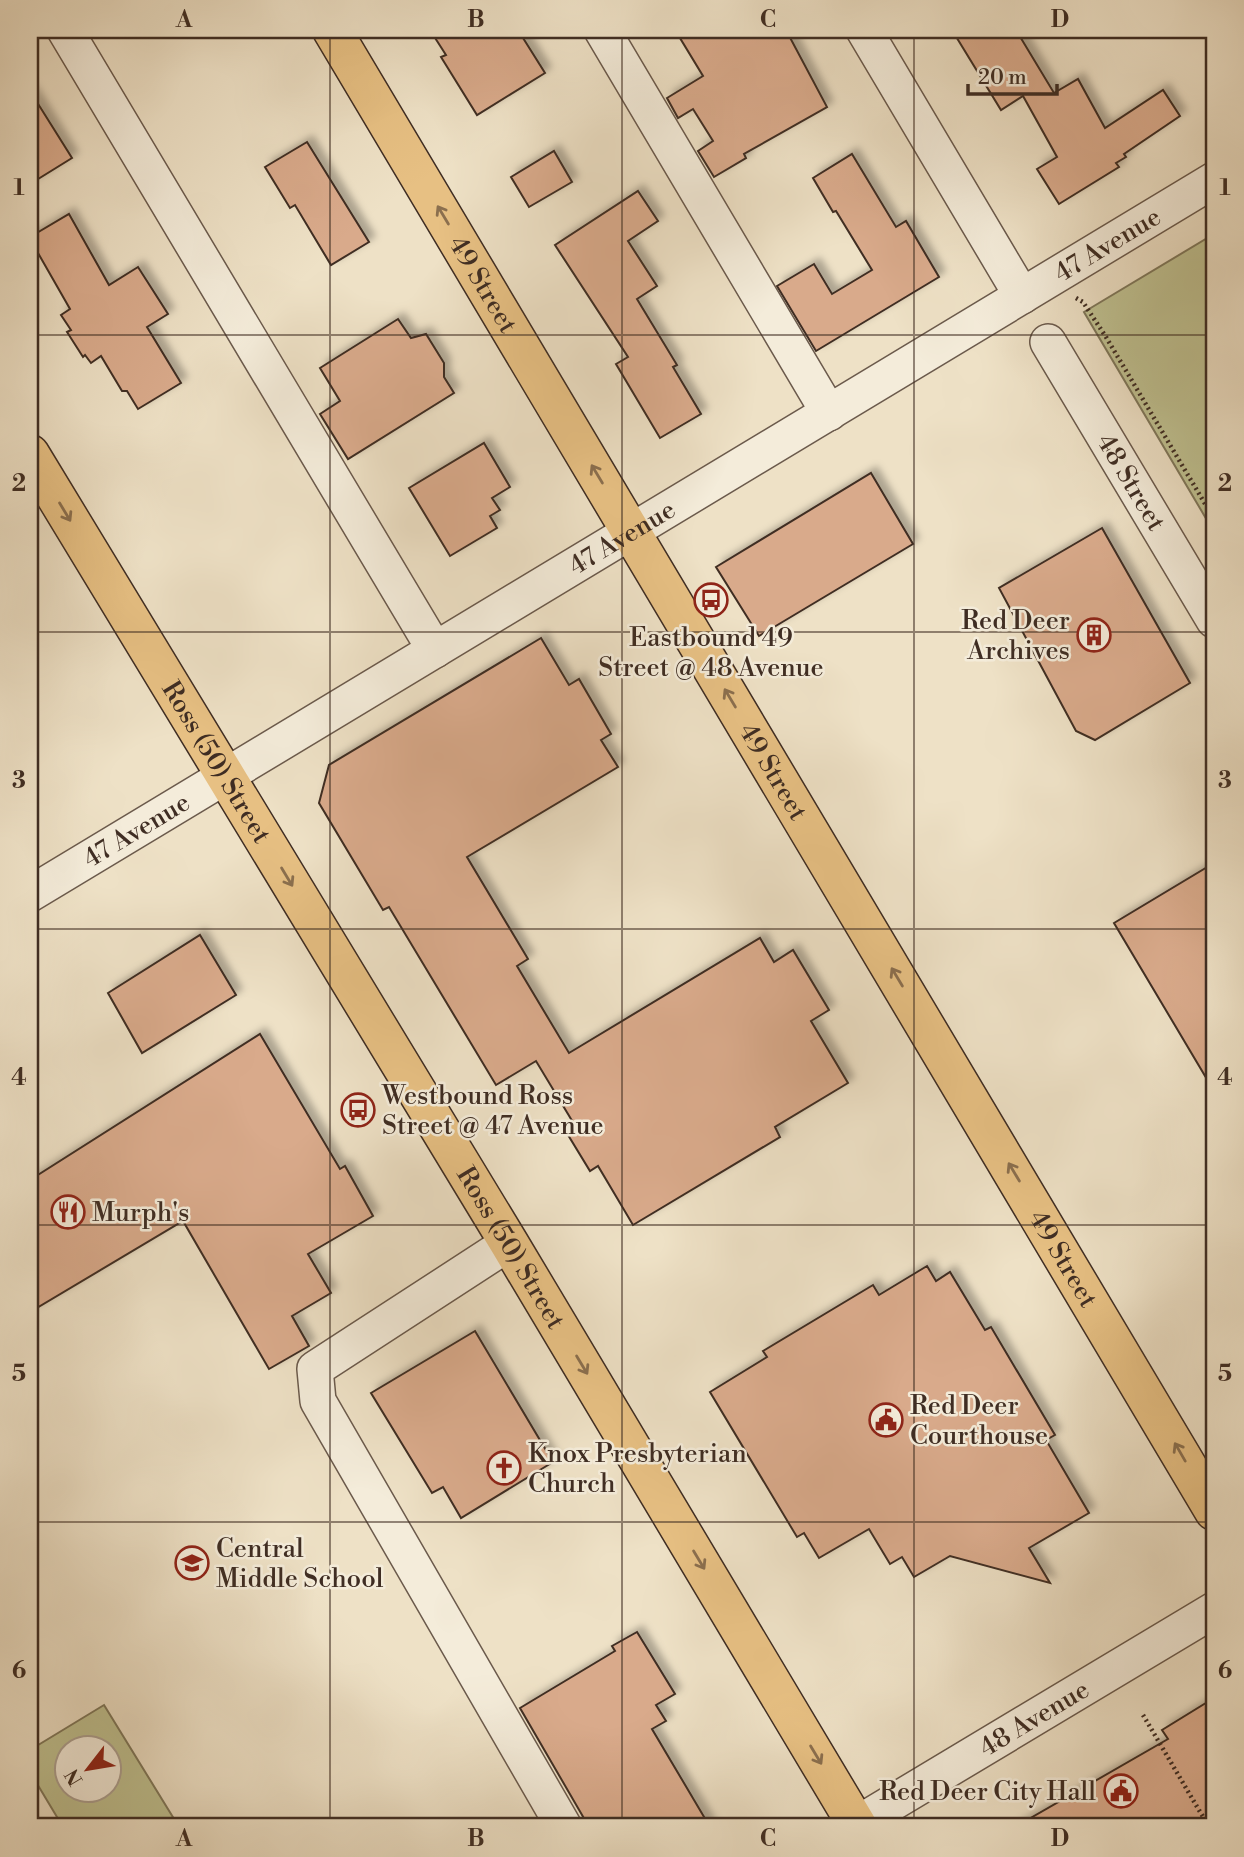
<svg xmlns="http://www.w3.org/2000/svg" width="1244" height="1857" font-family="'Libre Bodoni',serif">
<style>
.park{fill:#bfc191;stroke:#7f775a;stroke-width:2;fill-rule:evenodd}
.building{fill:#d9aa8b;stroke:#3f2d23;stroke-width:2;filter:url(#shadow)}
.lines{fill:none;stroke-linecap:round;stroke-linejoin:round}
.minor-casing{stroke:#6b5a4c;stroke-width:38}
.major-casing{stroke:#3f2d23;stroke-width:41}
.path{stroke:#3f2d23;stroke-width:4.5;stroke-dasharray:2 3.5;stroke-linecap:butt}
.minor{stroke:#f4ecda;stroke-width:35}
.major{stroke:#e7c083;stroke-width:38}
.oneway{stroke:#8b6f4e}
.grid{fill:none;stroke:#3f2d23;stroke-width:2;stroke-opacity:0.55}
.labels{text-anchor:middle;stroke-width:5;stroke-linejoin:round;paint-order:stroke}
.street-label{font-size:26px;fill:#3f2d23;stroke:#f4ecda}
.poi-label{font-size:26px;fill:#3f2d23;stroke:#f4ecda;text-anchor:start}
.neatline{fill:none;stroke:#3f2d23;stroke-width:2.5}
.grid-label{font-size:23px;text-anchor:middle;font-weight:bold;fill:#3f2d23}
</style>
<defs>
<filter id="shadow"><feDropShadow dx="6" dy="-6" stdDeviation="3.5" flood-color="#0004"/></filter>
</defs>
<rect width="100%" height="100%" fill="#eee1c6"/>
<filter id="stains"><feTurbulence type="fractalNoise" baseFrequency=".00286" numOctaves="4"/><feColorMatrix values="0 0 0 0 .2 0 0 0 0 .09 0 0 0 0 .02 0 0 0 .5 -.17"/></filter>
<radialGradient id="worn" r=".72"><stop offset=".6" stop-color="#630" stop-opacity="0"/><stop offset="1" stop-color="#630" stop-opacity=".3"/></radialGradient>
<!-- park -->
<g class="park">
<polygon points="1214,234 1214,532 1084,312"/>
<path d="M104 1705 179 1827H63L30 1772V1750ZM66 1748H108V1790H66Z"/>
</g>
<!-- building -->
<g class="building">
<polygon points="430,30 518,30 545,73 477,115 441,57 446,55"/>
<polygon points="694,30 786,30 827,107 744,154 746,158 714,177 698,151 713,141 693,109 678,118 667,98 703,76 680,38"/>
<polygon points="952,30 1016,30 1054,93 1078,79 1105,128 1163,90 1180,116 1124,154 1126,157 1116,163 1119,167 1059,204 1037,169 1057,157 1023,96 1001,110"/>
<polygon points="30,91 72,158 30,184"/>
<polygon points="307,142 369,242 331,265 295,205 290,208 265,167"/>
<polygon points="554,151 572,182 529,207 511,177"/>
<polygon points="852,154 896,227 906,221 939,277 816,351 777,286 814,264 832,294 872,270 836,211 833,212 813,178"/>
<polygon points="638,191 658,221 628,241 657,286 637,299 677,365 673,367 701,414 660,438 616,364 628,357 555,245"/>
<polygon points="69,214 109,285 138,267 168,314 147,327 181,383 138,409 127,391 122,391 101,356 91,363 85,355 83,357 67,332 71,330 61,315 70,309 30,239 30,237"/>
<polygon points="398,319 411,338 426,334 444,363 444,377 454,393 348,459 320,414 340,401 320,368"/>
<polygon points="484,443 510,487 492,498 500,510 490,516 497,528 450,556 409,488"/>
<polygon points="871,473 913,544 759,636 716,567"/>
<polygon points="1102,528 1190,683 1095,740 1076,731 999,588"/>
<polygon points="541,638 569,685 579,679 611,734 601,740 618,767 467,857 528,959 517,966 569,1053 760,938 774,962 793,950 829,1010 811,1021 848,1083 775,1127 780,1137 633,1225 598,1166 590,1171 565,1130 574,1124 536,1061 496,1085 389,907 383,910 319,803 329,765"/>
<polygon points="1214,863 1214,1091 1114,923"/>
<polygon points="200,935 236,995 142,1053 108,993"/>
<polygon points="260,1034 340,1169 345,1166 373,1216 308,1254 331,1293 292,1316 309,1346 269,1369 183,1221 30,1312 30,1180"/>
<polygon points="927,1266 936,1281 950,1272 985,1330 991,1327 1055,1435 1046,1440 1089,1513 1029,1548 1050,1583 950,1556 914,1577 902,1557 890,1564 869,1529 819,1558 804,1533 797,1537 710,1392 767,1357 763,1351 873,1285 879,1295"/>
<polygon points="475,1331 553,1462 461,1518 443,1487 432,1493 371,1393"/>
<polygon points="637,1632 675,1694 656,1705 666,1721 652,1729 710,1827 589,1827 520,1708 615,1651 612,1646"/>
<polygon points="1214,1698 1214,1827 1015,1827 1168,1739 1162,1730"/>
</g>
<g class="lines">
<defs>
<g id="minor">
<polyline points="65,30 435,650"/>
<polyline points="602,30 829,413"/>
<polyline points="864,30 1022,296"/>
<path id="s1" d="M1048 342 1214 620"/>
<path id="s2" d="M30 894 1214 180"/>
<polyline points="509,1243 315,1369 318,1401 564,1827"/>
<path id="s3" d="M852 1827 1214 1610"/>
</g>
<g id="major">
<path id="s4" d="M332 30 1214 1511"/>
<path id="s5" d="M30 454 509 1243 858 1827"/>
</g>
</defs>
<!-- minor casing -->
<use href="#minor" class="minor-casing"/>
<!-- major casing -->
<use href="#major" class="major-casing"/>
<!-- path -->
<g class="path">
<polyline points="1076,298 1083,302 1106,337 1214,519"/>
<polyline points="1143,1715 1209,1827"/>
</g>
<!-- minor -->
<use href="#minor" class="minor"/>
<!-- major -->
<use href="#major" class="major"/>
</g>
<!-- one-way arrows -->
<defs><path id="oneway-shaft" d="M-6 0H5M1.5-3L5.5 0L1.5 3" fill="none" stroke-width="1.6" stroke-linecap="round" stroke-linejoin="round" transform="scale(1.75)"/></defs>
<g class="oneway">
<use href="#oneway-shaft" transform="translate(443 215) rotate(-121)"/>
<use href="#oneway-shaft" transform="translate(597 474) rotate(-121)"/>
<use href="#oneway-shaft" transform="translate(65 512) rotate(59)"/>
<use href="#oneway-shaft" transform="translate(730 698) rotate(-121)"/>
<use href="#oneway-shaft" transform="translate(287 877) rotate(59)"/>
<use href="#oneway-shaft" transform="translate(897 977) rotate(-121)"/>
<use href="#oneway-shaft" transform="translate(1014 1172) rotate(-121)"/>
<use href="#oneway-shaft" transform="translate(582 1365) rotate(59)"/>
<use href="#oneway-shaft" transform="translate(1180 1452) rotate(-120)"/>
<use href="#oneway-shaft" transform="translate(699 1560) rotate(59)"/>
<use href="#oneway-shaft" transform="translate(816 1755) rotate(59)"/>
</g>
<!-- grid -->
<path class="grid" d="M330 30V1827M622 30V1827M914 30V1827M30 335H1214M30 632H1214M30 929H1214M30 1225H1214M30 1522H1214"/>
<!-- icons -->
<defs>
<symbol id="bus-ring" viewBox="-11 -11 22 22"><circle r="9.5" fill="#f4ecda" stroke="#8f2418" stroke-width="1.5"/><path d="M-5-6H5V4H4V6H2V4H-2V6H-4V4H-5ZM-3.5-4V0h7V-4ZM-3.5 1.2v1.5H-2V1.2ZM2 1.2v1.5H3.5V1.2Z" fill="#8f2418"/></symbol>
<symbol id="building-ring" viewBox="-11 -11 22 22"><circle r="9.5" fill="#f4ecda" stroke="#8f2418" stroke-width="1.5"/><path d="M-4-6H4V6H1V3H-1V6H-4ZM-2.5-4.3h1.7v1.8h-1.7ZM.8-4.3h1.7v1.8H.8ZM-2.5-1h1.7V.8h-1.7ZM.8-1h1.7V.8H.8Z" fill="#8f2418"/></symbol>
<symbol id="restaurant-ring" viewBox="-11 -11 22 22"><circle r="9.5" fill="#f4ecda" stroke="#8f2418" stroke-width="1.5"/><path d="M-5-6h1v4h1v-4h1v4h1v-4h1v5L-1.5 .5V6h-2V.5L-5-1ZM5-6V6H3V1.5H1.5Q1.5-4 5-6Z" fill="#8f2418"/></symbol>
<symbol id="civic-ring" viewBox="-11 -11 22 22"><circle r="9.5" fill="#f4ecda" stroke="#8f2418" stroke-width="1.5"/><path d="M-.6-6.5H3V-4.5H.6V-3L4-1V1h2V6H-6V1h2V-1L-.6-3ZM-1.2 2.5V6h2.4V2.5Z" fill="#8f2418"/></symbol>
<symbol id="church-ring" viewBox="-11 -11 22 22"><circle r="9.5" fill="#f4ecda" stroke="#8f2418" stroke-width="1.5"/><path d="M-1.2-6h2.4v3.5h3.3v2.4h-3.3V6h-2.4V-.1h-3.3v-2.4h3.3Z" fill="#8f2418"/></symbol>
<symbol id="school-ring" viewBox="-11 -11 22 22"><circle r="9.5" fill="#f4ecda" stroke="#8f2418" stroke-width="1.5"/><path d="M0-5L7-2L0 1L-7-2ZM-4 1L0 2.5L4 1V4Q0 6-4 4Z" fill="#8f2418"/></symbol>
</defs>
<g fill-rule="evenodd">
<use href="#bus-ring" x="692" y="581" width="38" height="38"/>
<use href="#building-ring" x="1075" y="616" width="38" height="38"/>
<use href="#bus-ring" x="339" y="1091" width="38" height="38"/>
<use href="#restaurant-ring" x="49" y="1193" width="38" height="38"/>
<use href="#civic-ring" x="867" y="1401" width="38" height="38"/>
<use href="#church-ring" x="485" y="1449" width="38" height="38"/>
<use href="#school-ring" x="173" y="1544" width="38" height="38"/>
<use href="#civic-ring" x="1102" y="1772" width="38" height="38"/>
</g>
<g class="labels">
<!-- street labels -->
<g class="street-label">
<text dy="9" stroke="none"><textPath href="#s2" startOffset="1258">47 Avenue</textPath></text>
<text dy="9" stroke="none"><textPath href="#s4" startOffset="296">49 Street</textPath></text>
<text dy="9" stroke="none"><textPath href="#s1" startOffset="163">48 Street</textPath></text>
<text dy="9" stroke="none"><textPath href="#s2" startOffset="691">47 Avenue</textPath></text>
<text dy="9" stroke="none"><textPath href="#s5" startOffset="360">Ross (50) Street</textPath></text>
<text dy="9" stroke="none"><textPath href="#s4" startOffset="863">49 Street</textPath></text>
<text dy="9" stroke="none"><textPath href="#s2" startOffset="124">47 Avenue</textPath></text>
<text dy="9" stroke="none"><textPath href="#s5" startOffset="928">Ross (50) Street</textPath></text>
<text dy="9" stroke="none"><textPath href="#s4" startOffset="1430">49 Street</textPath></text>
<text dy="9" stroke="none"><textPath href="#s3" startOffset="212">48 Avenue</textPath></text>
</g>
<!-- poi labels -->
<g class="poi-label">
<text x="1070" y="629" text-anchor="end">Red Deer<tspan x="1070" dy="30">Archives</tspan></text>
<text x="711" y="646" text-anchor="middle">Eastbound 49<tspan x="711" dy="30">Street @ 48 Avenue</tspan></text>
<text x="382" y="1104">Westbound Ross<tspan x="382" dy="30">Street @ 47 Avenue</tspan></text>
<text x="92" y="1221">Murph's</text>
<text x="910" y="1414">Red Deer<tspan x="910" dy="30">Courthouse</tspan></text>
<text x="528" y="1462">Knox Presbyterian<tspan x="528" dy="30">Church</tspan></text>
<text x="216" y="1557">Central<tspan x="216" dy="30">Middle School</tspan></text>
<text x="1096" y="1800" text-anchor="end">Red Deer City Hall</text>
</g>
</g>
<!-- margin -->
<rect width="1244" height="1857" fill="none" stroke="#eee1c6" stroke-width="77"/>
<!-- north arrow -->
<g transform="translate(88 1769) rotate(239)"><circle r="33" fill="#f4ecda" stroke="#aca091" stroke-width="2"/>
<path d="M0-5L12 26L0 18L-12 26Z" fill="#8f2418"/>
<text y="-10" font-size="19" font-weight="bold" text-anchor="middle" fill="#3f2d23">N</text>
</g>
<!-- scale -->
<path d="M968 84v10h89v-10" fill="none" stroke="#3f2d23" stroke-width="3.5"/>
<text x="978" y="84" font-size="21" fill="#3f2d23" stroke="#f4ecda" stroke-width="5" paint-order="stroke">20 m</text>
<rect x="38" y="38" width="1168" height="1780" class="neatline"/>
<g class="grid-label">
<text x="184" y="27">A</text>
<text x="476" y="27">B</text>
<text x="768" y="27">C</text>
<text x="1060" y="27">D</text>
<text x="19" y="195">1</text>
<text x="1225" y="195">1</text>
<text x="19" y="491">2</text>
<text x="1225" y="491">2</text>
<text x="19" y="788">3</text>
<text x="1225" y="788">3</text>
<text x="19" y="1085">4</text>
<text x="1225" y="1085">4</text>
<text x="19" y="1381">5</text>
<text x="1225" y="1381">5</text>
<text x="19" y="1678">6</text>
<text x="1225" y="1678">6</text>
<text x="184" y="1846">A</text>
<text x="476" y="1846">B</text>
<text x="768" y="1846">C</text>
<text x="1060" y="1846">D</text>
</g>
<rect width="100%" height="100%" filter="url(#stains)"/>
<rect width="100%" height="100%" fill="url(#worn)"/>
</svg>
